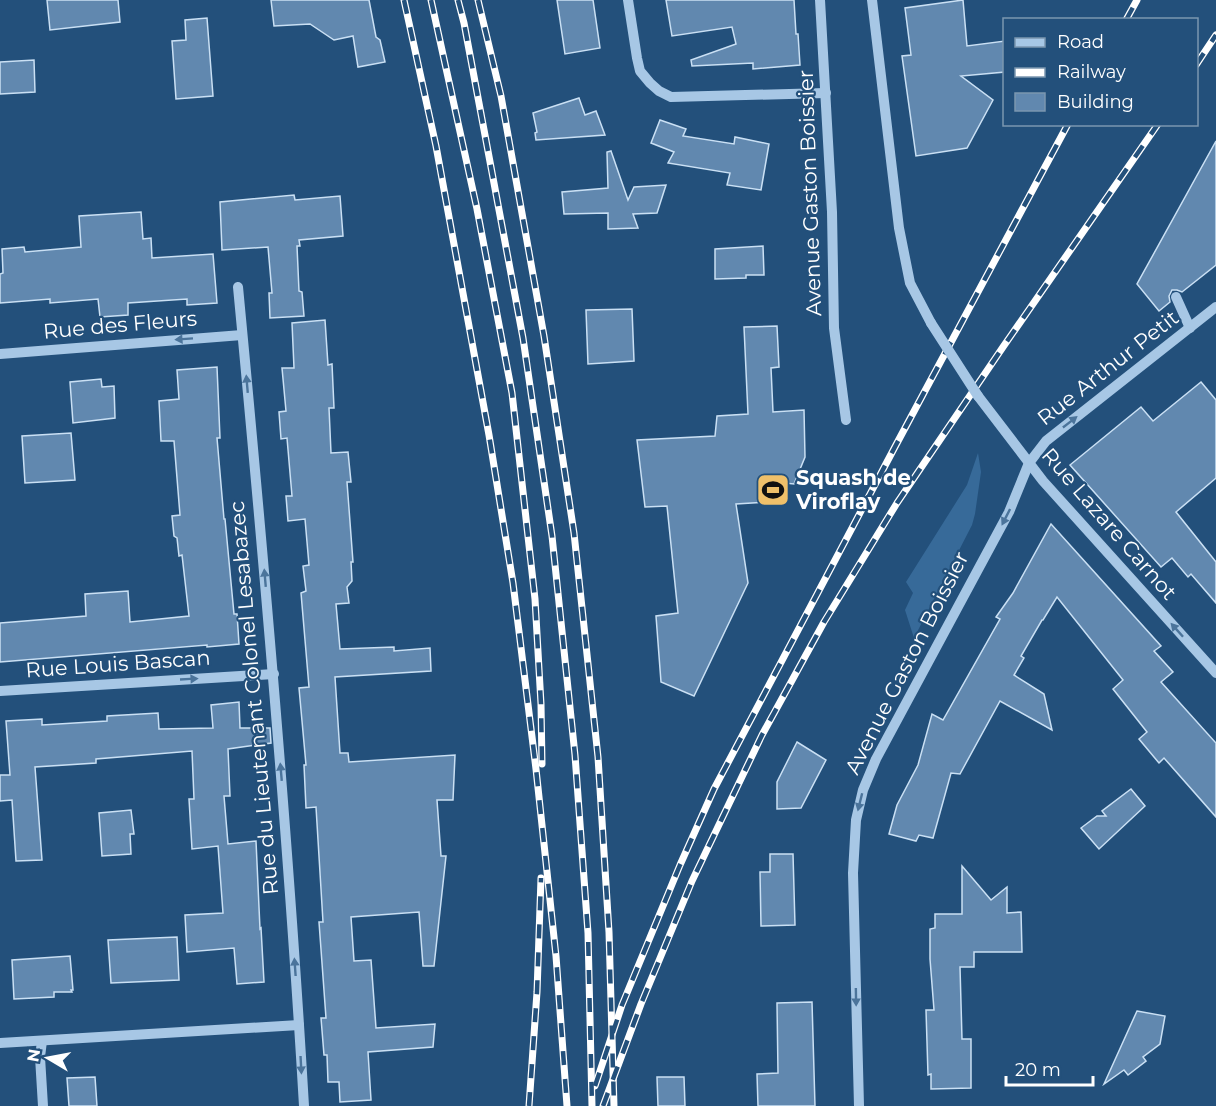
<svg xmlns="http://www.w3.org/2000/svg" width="1216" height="1106" font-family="Montserrat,sans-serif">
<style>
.green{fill:#376a99}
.building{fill:#6188af;stroke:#cae0f4;stroke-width:1.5}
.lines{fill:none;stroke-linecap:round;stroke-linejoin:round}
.minor{stroke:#a7c7e5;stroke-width:10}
.rail-casing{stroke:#fff;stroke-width:7}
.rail{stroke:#23507b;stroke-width:4.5;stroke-dasharray:14;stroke-linecap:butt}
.minor-bridge{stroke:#a7c7e5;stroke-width:10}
.oneway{fill:#4b749b}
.labels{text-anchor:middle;stroke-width:4.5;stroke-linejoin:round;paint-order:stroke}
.street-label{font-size:21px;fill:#fff;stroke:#23507b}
.poi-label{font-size:21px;font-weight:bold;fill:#fff;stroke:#23507b;text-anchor:start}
</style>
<rect width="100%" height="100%" fill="#23507b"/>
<!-- green -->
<polygon class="green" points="978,453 981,472 975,514 972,525 914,638 905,610 913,593 906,582 967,485"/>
<!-- building -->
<g class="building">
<polygon points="47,0 118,0 120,22 50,30"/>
<polygon points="271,0 369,0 376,37 380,40 385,62 358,67 353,36 334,40 310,24 274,26"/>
<polygon points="557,0 593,0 600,48 565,54"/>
<polygon points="666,0 794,0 796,34 798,34 800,65 753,69 753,63 692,66 691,60 736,44 732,27 672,36"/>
<polygon points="963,0 967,46 1005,41 1005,72 961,76 993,100 967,148 916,156 902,56 911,55 905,8"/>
<polygon points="207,18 213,96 176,99 172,41 186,40 185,20"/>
<polygon points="34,60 35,92 0,94 0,62"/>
<polygon points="579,98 585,115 596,111 605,135 536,140 535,133 537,132 533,113"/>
<polygon points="660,120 686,129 683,136 734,144 735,137 769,144 761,190 727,185 730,173 668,163 674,152 651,143"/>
<polygon points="1216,141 1216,265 1182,292 1177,290 1172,290 1169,296 1170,302 1159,311 1137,284"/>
<polygon points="611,151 628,200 634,187 666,185 657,213 633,214 638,228 608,229 608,213 564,214 562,192 608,188 607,152"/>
<polygon points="294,195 295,200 340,196 343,236 299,240 300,246 297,246 299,291 302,292 304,316 270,318 269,293 272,293 268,247 222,250 220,202"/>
<polygon points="141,212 143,239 151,238 152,258 213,254 217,303 187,305 187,299 128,303 128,315 100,317 98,299 50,303 50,299 0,303 0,274 3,273 2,249 24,247 25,252 81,247 79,216"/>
<polygon points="763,246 764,275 746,275 746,278 715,279 715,249"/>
<polygon points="632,309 634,361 588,364 586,310"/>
<polygon points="325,320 328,365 332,364 334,408 329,408 331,453 348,452 351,482 347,482 353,562 351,562 352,581 347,587 349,603 336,604 340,649 394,647 394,651 430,648 431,671 335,677 340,753 348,753 349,762 455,755 453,800 437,800 441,856 446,856 434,966 423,966 419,912 351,917 354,961 371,960 376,1028 435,1024 433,1047 368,1052 371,1100 340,1102 339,1082 328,1082 327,1055 324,1055 321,1018 326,1018 319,922 323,922 316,807 306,808 304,765 306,765 299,688 309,687 301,593 306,591 303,566 309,565 305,519 288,521 286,496 292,496 287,438 281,439 279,412 286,411 282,368 294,368 292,323"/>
<polygon points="777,326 779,367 771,368 773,412 804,410 805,457 794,484 785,483 785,501 736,504 748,583 694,696 661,682 656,616 678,613 667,506 645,507 637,440 715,436 717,416 748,414 744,327"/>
<polygon points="217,367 220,438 217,438 224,519 225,519 234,614 237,614 239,644 207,647 207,645 0,662 0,623 86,616 85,594 128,591 130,622 189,616 182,555 179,556 177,538 174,536 172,516 180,515 174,441 161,441 159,401 179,399 177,370"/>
<polygon points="101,379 102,387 114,386 115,418 73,423 70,382"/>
<polygon points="1201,382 1216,400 1216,478 1176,512 1216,562 1216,603 1191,574 1188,577 1172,558 1161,567 1070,465 1141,407 1153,421"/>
<polygon points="71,433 75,480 25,483 22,436"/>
<polygon points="1051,524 1161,646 1154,651 1173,672 1161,682 1216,743 1216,817 1164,758 1159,763 1139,739 1147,732 1113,689 1123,680 1057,597 1043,620 1042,620 1021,656 1024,658 1014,675 1044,694 1052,730 1000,701 960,774 951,773 933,838 919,835 916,841 889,834 897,805 918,765 932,714 943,720 1000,619 996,617 1013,593"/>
<polygon points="239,702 240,728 270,728 271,743 228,749 230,796 224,796 228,844 256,841 260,929 261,928 264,982 237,984 234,948 187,952 185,915 223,913 218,846 192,849 189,799 194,799 192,751 96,759 96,763 35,767 42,860 16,861 12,800 0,801 0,775 10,775 6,721 42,719 42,725 107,721 107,716 158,713 159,729 213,728 211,705"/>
<polygon points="797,742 826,760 801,808 777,809 777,782"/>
<polygon points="1131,789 1145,806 1099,849 1081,828 1097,816 1106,816 1102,811"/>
<polygon points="131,810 134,834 130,834 131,854 102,856 99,813"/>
<polygon points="770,854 793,854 795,925 761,926 760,872 770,872"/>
<polygon points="962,866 991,900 1007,887 1007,913 1021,912 1022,952 974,952 974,967 960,967 962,1039 971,1039 971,1088 931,1089 931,1074 928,1075 926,1010 934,1010 930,959 930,929 935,928 935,914 962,914"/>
<polygon points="177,937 179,980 111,983 108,940"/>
<polygon points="70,956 73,990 71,990 72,992 54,992 54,997 14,999 12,960"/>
<polygon points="812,1002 815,1106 758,1106 757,1074 778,1073 777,1003"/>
<polygon points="1137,1011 1165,1016 1160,1044 1143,1057 1146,1061 1128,1075 1124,1070 1104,1084"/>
<polygon points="95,1077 97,1106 69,1106 67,1078"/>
<polygon points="657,1077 684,1077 685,1106 658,1106"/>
</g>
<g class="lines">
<!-- minor -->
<g class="minor">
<polyline points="628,0 637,58 640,71 650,83 659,91 671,97 826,93"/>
<polyline points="820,0 832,212 834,328 846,420"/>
<polyline points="872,0 899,228 910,283 931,323"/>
<path d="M238 287C264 560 288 832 304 1106"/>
<polyline points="1176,297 1190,328"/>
<polyline points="0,354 242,335"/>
<polyline points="978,396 1043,481 1216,673"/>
<polyline points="0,691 274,674"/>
<polyline points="42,1041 40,1057 43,1106"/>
<polyline points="0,1043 299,1025"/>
<polyline points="859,1106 853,873 856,820 863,790 876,759 1009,512 1029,463 1046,441 1216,307"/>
</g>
<defs>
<g id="rail">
<polyline points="404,0 436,146 489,435 513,583 536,769 556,956 567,1106"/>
<polyline points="431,0 477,209 512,393 535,599 541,704 542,764"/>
<polyline points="458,0 464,23 523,338 552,536 575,755 588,933 592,1106"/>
<polyline points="478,0 501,96 544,336 574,533 598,757 609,932 614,1106"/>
<polyline points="1126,20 1137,0"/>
<polyline points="1196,65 1216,35"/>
<polyline points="595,1086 622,1005 680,865 714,789 897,443 1068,124"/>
<polyline points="529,1106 537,992 541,878"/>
<polyline points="603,1106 641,1004 692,881 762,735 824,622 897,503 1003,347 1158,124"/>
</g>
</defs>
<!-- rail casing -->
<use href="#rail" class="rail-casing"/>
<!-- rail -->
<use href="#rail" class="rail"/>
<!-- minor-bridge -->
<polyline class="minor-bridge" points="931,323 978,396"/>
</g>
<!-- one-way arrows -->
<defs><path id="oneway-solid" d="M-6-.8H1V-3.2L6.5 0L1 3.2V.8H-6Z" transform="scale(1.5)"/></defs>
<g class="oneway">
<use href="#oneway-solid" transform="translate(184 339) rotate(176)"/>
<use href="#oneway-solid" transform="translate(247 384) rotate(-95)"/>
<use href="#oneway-solid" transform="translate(1070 422) rotate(-38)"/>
<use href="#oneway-solid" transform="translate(1006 517) rotate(117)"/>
<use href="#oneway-solid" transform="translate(265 578) rotate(-95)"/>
<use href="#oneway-solid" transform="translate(1177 630) rotate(-132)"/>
<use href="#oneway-solid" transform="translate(189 679) rotate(-3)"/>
<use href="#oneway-solid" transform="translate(281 772) rotate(-95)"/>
<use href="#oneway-solid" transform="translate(860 802) rotate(104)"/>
<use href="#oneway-solid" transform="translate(295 967) rotate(-94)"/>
<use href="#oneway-solid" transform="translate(856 997) rotate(89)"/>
<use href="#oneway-solid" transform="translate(301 1065) rotate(87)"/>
</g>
<!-- icons -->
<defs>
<symbol id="stadium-square" viewBox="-11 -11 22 22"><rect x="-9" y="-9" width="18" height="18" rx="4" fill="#efc06a" stroke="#23507b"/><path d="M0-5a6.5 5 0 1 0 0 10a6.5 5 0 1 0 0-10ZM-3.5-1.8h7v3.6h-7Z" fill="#111"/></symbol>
</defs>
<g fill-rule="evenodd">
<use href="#stadium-square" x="754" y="471" width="38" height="38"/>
</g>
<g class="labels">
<!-- street labels -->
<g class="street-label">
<text transform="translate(810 193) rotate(-92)" y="7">Avenue Gaston Boissier</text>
<text transform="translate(120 325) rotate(-5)" y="7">Rue des Fleurs</text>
<text transform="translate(1108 368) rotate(-38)" y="7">Rue Arthur Petit</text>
<text transform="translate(1109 524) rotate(49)" y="7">Rue Lazare Carnot</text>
<text transform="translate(907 663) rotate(-63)" y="7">Avenue Gaston Boissier</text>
<text transform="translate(118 664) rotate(-4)" y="7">Rue Louis Bascan</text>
<text transform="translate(254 698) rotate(-95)" y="7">Rue du Lieutenant Colonel Lesabazec</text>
</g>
<!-- poi labels -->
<g class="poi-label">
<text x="796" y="485">Squash de<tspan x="796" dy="24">Viroflay</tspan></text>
</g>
</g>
<!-- legend -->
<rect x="1003" y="18" width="195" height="108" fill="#23507b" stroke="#7b96b0" stroke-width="1.5"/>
<rect x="1015" y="38" width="30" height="9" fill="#a7c7e5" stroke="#7b96b0" stroke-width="1.5"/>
<text x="1057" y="48" font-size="18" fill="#ffffff">Road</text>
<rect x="1015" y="68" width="30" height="9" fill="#ffffff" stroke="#7b96b0" stroke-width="1.5"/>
<text x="1057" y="78" font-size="18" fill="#ffffff">Railway</text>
<rect x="1015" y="93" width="30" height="18" fill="#6188af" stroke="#7b96b0" stroke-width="1.5"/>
<text x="1057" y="108" font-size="18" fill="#ffffff">Building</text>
<!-- north arrow -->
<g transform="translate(48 1058) rotate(280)" stroke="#23507b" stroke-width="4.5" paint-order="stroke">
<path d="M0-4.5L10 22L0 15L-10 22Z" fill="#ffffff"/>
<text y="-9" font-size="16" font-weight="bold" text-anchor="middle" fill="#ffffff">N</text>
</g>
<!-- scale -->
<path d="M1006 1076v9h87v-9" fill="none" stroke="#ffffff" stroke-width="3"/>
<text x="1015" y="1076" font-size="18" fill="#ffffff" stroke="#23507b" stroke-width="4.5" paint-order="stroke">20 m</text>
</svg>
